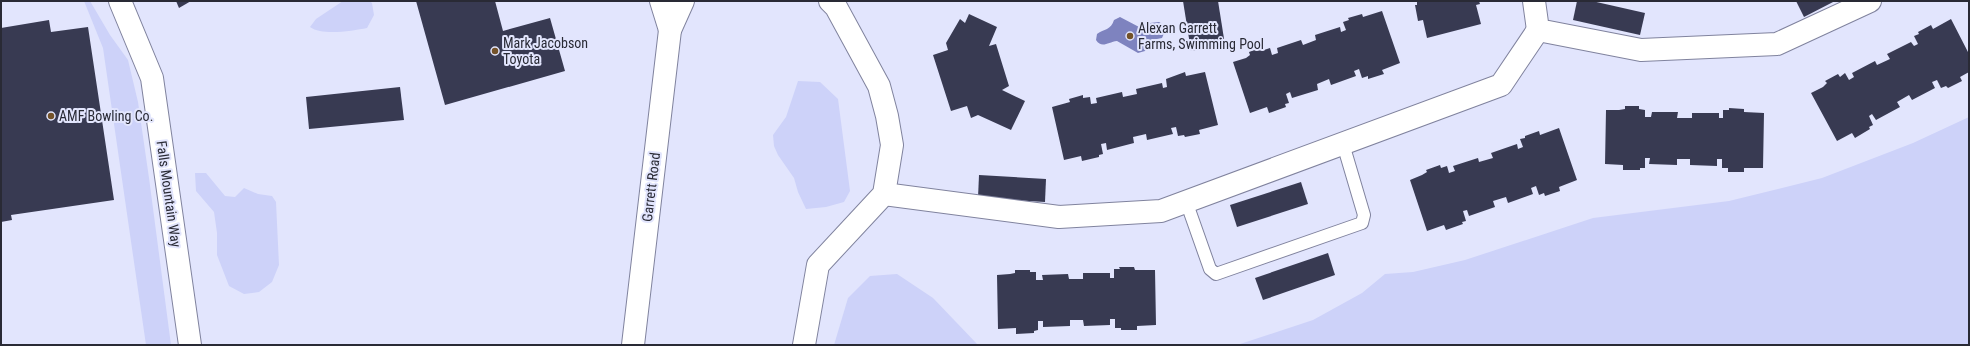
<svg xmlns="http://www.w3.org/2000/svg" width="1970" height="346" font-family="'Roboto Condensed',sans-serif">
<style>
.green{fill:#cdd2f9}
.water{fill:#7e83bf}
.building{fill:#383a52}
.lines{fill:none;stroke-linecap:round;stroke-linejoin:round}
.lane-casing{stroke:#80839e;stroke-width:14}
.street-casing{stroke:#80839e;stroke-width:24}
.secondary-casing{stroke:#80839e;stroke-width:24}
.lane{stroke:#fff;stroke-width:12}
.street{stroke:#fff;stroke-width:22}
.secondary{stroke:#fff;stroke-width:22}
.poi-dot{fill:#735229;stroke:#e2e5fd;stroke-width:1.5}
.labels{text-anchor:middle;stroke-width:4;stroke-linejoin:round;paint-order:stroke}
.poi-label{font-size:14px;fill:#292a35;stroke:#e2e5fd;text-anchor:start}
.street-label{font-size:14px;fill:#292a35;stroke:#e2e5fd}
</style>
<rect width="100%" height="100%" fill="#e2e5fd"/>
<!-- green -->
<g class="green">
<polygon points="84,1 90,1 110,35 128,60 138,102 149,178 171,345 146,345 103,48"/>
<path d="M343 1H369L372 3 374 15 367 28C352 31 322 36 310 27L316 19Z"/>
<polygon points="798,81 820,82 838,99 850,191 844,202 826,207 806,209 798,192 794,178 778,155 774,146 773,135 786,117"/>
<polygon points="1969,117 1969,345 1237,345 1313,320 1362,293 1385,274 1413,272 1465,260 1593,218 1729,201 1822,178 1913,143"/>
<polygon points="195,173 206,173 225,196 235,197 244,188 258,194 272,196 276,202 279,265 272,282 259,292 244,294 229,286 217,255 217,233 214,212 196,191"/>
<polygon points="897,274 933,298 978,345 834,345 848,298 870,276"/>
</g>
<!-- water -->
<path class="water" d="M1120 17 1141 28 1147 26 1150 23 1159 22 1164 25 1165 31 1162 38 1152 40 1145 51 1138 53 1117 41C1108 42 1102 49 1096 40L1097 34C1104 29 1111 30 1114 20Z"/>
<!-- building -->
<g class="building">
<polygon points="176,1 191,1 179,8"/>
<polygon points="416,1 495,1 503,31 550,18 565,71 445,105"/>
<polygon points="1183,1 1218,1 1225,45 1191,51"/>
<polygon points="1417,1 1479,1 1480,4 1476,5 1481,24 1427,38 1423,20 1418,21 1415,5 1417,5"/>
<polygon points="1577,1 1592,1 1645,13 1640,35 1573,20"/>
<polygon points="1796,1 1835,1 1804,17"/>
<polygon points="1382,11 1400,63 1382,70 1384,74 1368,79 1368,76 1362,78 1359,69 1354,71 1356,76 1331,85 1329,79 1317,84 1318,90 1292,98 1290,92 1286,94 1289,103 1285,104 1286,107 1269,113 1267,107 1250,113 1233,62 1246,58 1250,55 1249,52 1263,47 1264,50 1270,48 1272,55 1278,53 1277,48 1301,40 1303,45 1316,40 1315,35 1340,27 1341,32 1346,30 1343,22 1349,20 1348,18 1362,14 1363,17"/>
<polygon points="969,14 997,27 989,46 996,44 1009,86 1002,90 1025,101 1011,130 978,115 971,118 967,106 951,111 933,55 948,50 946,43 960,19 965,23"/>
<polygon points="1951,19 1969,54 1969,72 1960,77 1962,81 1948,88 1946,86 1941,88 1937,80 1932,82 1935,88 1912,100 1909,95 1897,102 1900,107 1876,120 1872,114 1869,116 1873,125 1869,127 1870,129 1855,138 1852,133 1837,141 1811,93 1823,87 1827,83 1825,81 1838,74 1840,77 1845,73 1849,80 1854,77 1852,73 1875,61 1877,65 1890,59 1887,54 1911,42 1914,46 1918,44 1914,36 1919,34 1918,32 1931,25 1933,29"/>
<polygon points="49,20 51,32 88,27 114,200 11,215 12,220 1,222 1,28"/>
<polygon points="1185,72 1186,76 1205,72 1218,125 1199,130 1200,134 1185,137 1184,135 1178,136 1176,127 1171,128 1173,134 1147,140 1146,134 1133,137 1134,143 1107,150 1106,143 1101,144 1103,154 1099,155 1099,157 1082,161 1081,156 1064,160 1052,107 1070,102 1069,99 1083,95 1083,98 1090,97 1091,104 1097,103 1096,98 1122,92 1123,97 1137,94 1136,89 1162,83 1163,88 1167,87 1166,79"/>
<polygon points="400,87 404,120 309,129 306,97"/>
<polygon points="1625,106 1639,106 1639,109 1645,110 1645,117 1651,117 1652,112 1678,112 1677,118 1692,118 1692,113 1719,113 1719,118 1723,118 1723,110 1729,110 1729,108 1744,109 1744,112 1764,113 1763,168 1744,168 1744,172 1728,172 1728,168 1722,168 1722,159 1717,159 1717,166 1690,165 1690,159 1677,159 1677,165 1649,164 1650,158 1645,158 1645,168 1640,168 1640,170 1623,170 1623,165 1605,164 1606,110 1619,110 1625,109"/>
<polygon points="1559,128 1577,180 1559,187 1560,191 1545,196 1544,193 1539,195 1536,186 1531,188 1533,194 1508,203 1506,197 1493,201 1495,207 1469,216 1467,210 1463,211 1466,221 1462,222 1463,224 1446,230 1444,225 1427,231 1410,180 1422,175 1427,172 1426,170 1440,165 1441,168 1447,166 1449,173 1455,171 1453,166 1478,158 1479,162 1493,158 1491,153 1517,144 1518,149 1523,147 1520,139 1525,138 1525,136 1539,131 1540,135"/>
<polygon points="979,175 1046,179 1045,202 978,198"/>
<polygon points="1301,182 1308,204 1237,227 1230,205"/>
<polygon points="1328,253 1335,275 1263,300 1255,278"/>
<polygon points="1119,267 1134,267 1135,270 1155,270 1156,325 1137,326 1137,330 1121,330 1121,328 1115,328 1115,319 1110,319 1110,325 1084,326 1083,320 1070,320 1070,326 1043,327 1043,321 1038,321 1038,330 1034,331 1034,333 1016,334 1016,328 998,329 997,275 1010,274 1015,273 1015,270 1030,270 1030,272 1036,272 1036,280 1043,280 1042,275 1068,274 1069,279 1083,279 1083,273 1110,273 1110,278 1114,278 1114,269 1120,269"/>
</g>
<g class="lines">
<defs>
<polyline id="lane" points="1186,201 1210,269 1216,274 1362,223 1364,215 1343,144"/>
<g id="street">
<polyline points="120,1 152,78 190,345"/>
<polyline points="1534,1 1538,30 1641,50 1777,44 1870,1"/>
<polyline points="884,194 1059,217 1161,211 1501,85 1538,30"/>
<polyline points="804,345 818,265 884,194 892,145 887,116 879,86 836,7 830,1"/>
</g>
<g id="secondary">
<polyline points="661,1 670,30"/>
<polyline points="633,345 670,30 683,1"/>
</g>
</defs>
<!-- lane casing -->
<use href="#lane" class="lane-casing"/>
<!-- street casing -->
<use href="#street" class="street-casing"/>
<!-- secondary casing -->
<use href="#secondary" class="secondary-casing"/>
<!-- lane -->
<use href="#lane" class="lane"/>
<!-- street -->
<use href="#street" class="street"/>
<!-- secondary -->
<use href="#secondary" class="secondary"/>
</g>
<!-- markers -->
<g class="poi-dot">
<circle cx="1130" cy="36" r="4"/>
<circle cx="495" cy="51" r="4"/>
<circle cx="51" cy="116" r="4"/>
</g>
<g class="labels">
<!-- poi labels -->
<g class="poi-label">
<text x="1138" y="33">Alexan Garrett<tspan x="1138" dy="16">Farms, Swimming Pool</tspan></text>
<text x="503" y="48">Mark Jacobson<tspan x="503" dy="16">Toyota</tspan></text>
<text x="59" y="121">AMF Bowling Co.</text>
</g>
<!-- street labels -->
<g class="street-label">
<text transform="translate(651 187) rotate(-83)" y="5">Garrett Road</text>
<text transform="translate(169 194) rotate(82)" y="5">Falls Mountain Way</text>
</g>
</g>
<!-- border -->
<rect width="1970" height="346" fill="none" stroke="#292a35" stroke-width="4"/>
</svg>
